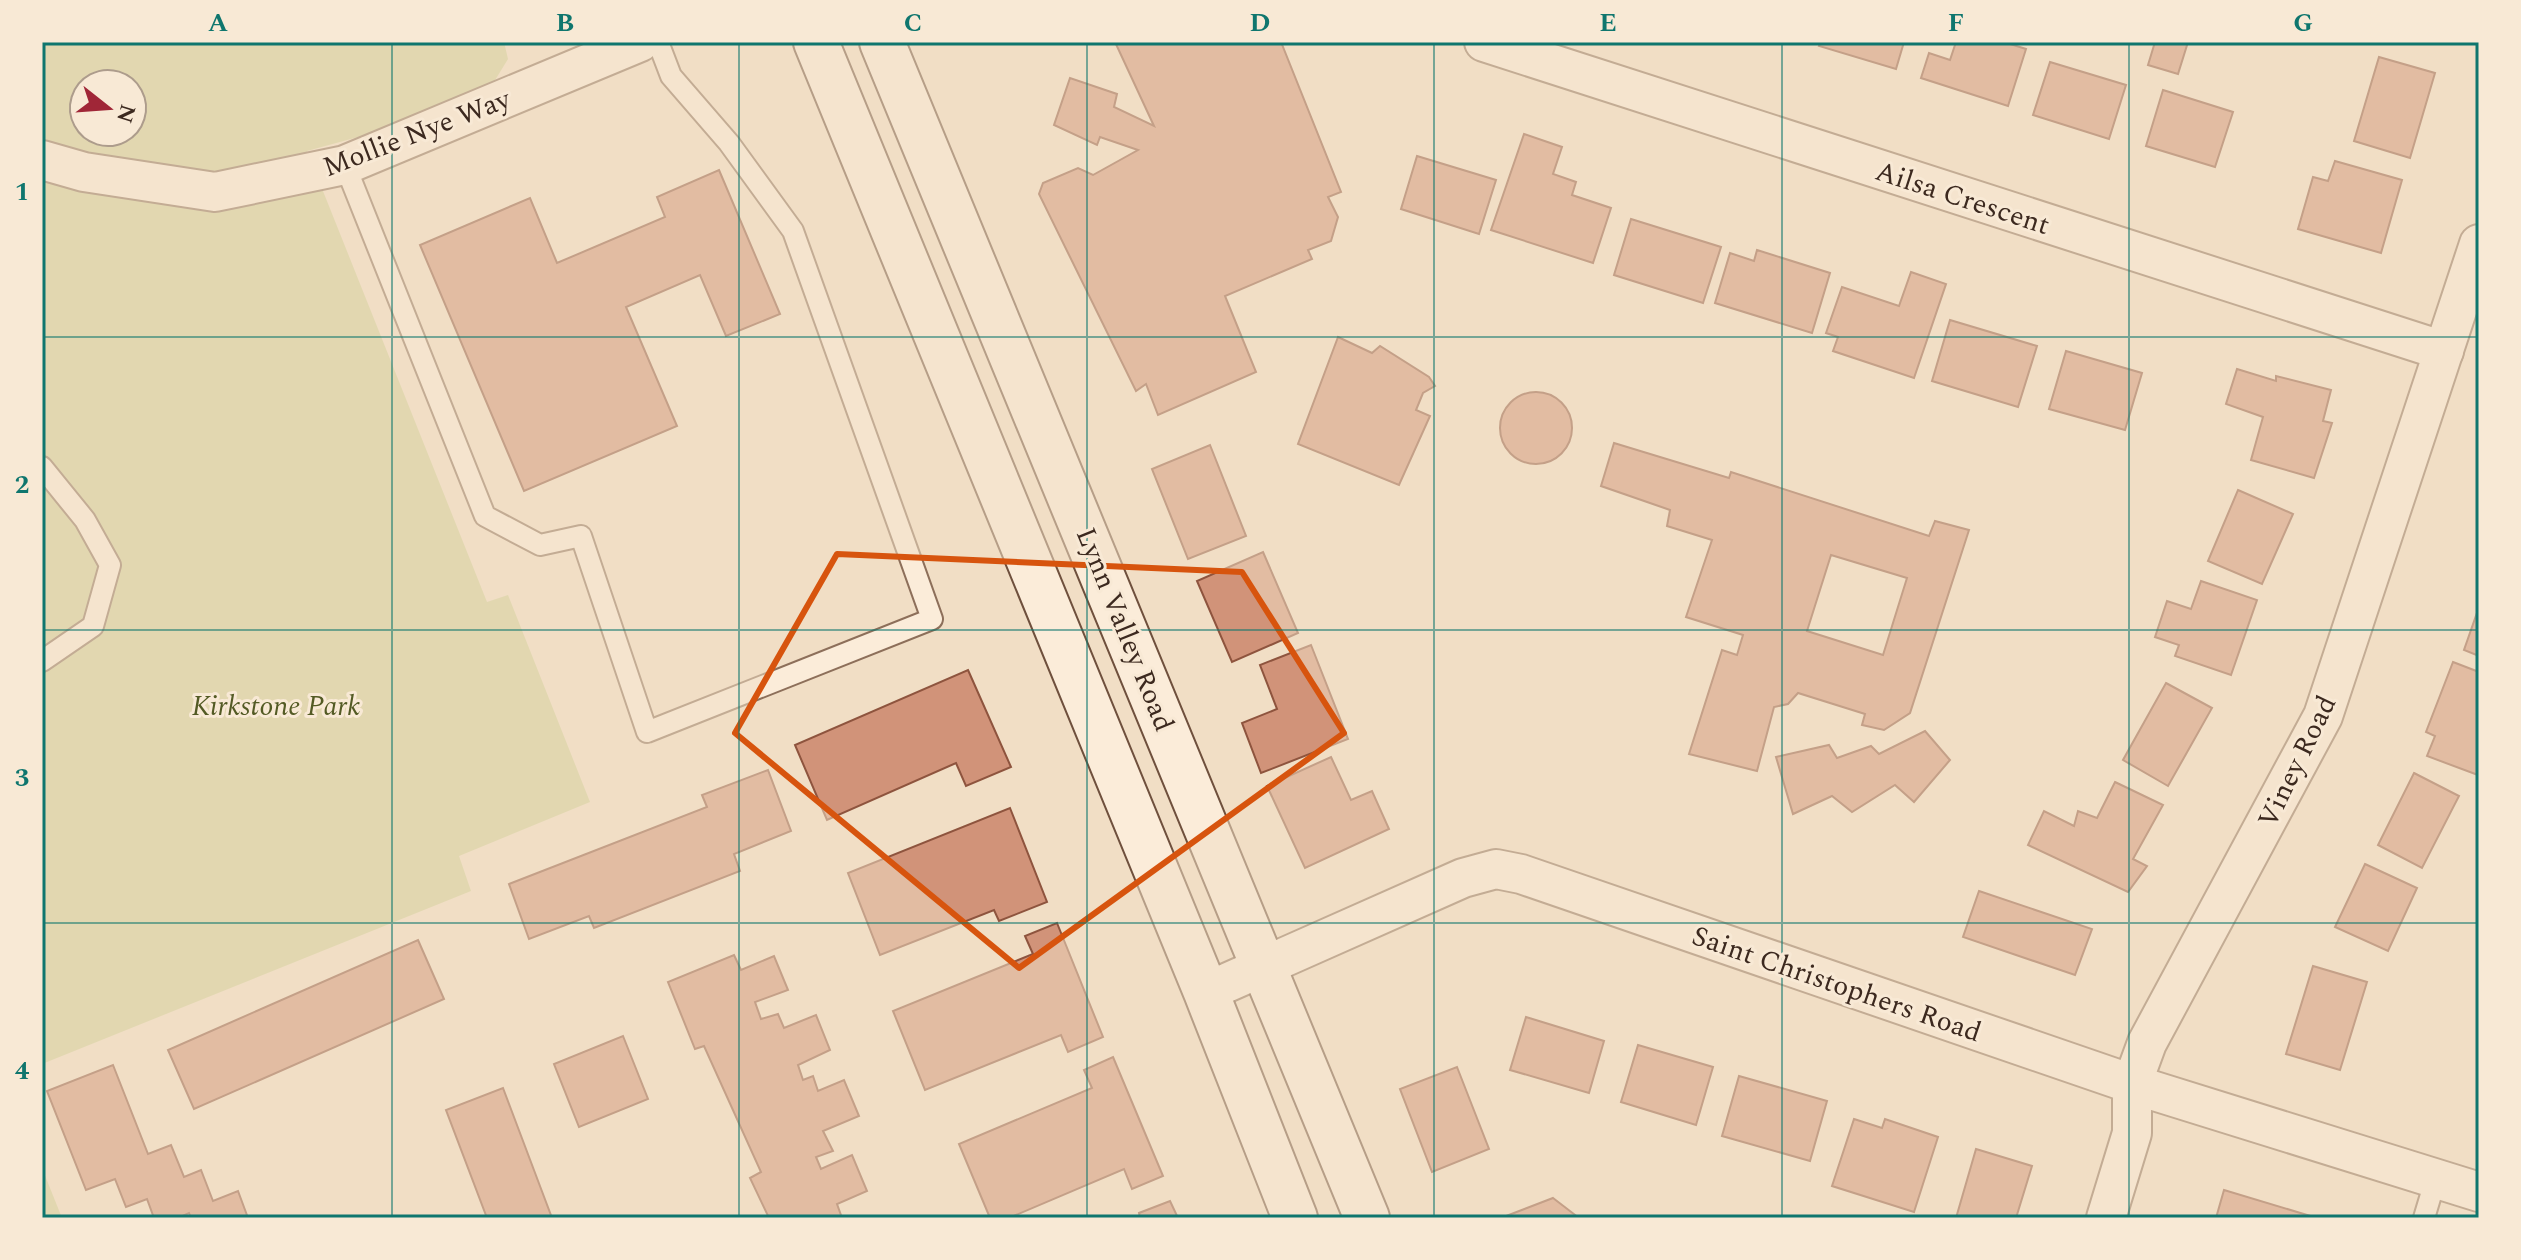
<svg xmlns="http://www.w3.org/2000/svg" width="2521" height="1260" font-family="Spectral,serif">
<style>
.green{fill:#d0cf98;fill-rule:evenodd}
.building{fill:#d19379;stroke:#8e543e;stroke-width:2;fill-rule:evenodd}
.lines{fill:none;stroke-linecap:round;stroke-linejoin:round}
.lane-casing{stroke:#8d6f5a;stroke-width:24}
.street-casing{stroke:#8d6f5a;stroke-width:42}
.secondary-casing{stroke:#6f503d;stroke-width:48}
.lane{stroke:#fbecd9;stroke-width:20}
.street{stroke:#fbecd9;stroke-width:38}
.secondary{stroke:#fbecd9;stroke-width:44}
.marked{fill:none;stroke:#d7540e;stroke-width:6;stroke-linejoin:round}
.grid{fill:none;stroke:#0f766e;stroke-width:2;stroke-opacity:0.55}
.labels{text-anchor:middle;stroke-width:6;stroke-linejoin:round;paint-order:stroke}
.street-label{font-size:28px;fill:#3c291f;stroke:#f8e9d5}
.park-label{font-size:28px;font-style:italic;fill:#535a24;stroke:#f8e9d5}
.neatline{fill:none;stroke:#0f766e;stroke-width:3}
.grid-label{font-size:26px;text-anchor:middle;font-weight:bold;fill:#0f766e}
</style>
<rect width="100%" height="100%" fill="#f1dec5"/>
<!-- green -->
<g class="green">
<path d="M42 42H504L508 59 489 90 420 120 307 151 487 602 508 595 590 802 459 856 471 891 42 1064ZM84 84H132V132H84Z"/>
<polygon points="42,1168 62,1218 42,1218"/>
</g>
<!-- building -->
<g class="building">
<polygon points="1115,42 1281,42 1341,192 1328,197 1338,217 1331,241 1308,250 1312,259 1225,296 1256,372 1158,415 1146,384 1136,391 1039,194 1043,183 1078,168 1093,175 1138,150 1100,137 1097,145 1054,125 1070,78 1117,94 1114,107 1154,126"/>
<polygon points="1821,42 1904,42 1896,69 1819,46"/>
<polygon points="1956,42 2004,42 2026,49 2008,106 1921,78 1929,53 1950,60"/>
<polygon points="2155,42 2188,42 2178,74 2148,65"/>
<polygon points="2379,57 2435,73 2410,158 2354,141"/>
<polygon points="2050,62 2126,85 2109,139 2033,115"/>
<polygon points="2163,90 2233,112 2215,167 2146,146"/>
<polygon points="1524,134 1562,147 1553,174 1576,182 1572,195 1611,208 1593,263 1491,230"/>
<polygon points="1417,156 1496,180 1479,234 1401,209"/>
<polygon points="2335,161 2402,180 2381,253 2298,229 2313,177 2328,181"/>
<polygon points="719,170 780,314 726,336 700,275 626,307 677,426 524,491 420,245 530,198 557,263 665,217 657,197"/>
<polygon points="1631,219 1721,247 1703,303 1614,275"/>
<polygon points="1757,250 1830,273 1812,333 1715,303 1730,253 1754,261"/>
<polygon points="1911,272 1946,284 1914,378 1833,351 1838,337 1826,333 1842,287 1899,306"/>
<polygon points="1950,320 2037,346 2018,407 1932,381"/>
<polygon points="1338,337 1372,353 1380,346 1429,377 1435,386 1423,393 1416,410 1430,416 1399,485 1298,444"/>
<polygon points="2066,351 2142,373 2125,430 2049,409"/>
<polygon points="2237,369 2276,381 2276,376 2331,390 2323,421 2332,423 2314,478 2251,460 2263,417 2226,404"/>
<circle cx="1536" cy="428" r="36"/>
<path d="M1614 443 1729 478 1731 472 1929 536 1935 521 1969 530 1910 713 1884 730 1862 725 1865 714 1798 693 1788 704 1774 707 1757 771 1689 754 1722 650 1737 655 1743 635 1686 617 1712 540 1667 526 1670 510 1601 486ZM1831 555 1907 578 1883 655 1807 631Z"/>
<polygon points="1210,445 1246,536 1188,559 1152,469"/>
<polygon points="2238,490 2293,514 2262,584 2208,561"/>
<polygon points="1263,552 1298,633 1232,662 1197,581"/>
<polygon points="2201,581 2257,600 2231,675 2175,656 2179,645 2155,637 2167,601 2191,609"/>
<polygon points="2479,607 2479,656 2464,650"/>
<polygon points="1311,645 1348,739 1261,773 1242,723 1277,709 1260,665"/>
<polygon points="2453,662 2479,672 2478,775 2427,756 2435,736 2426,732"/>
<polygon points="968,670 1011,767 966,786 956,763 827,820 795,745"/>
<polygon points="2166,683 2212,708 2168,786 2123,760"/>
<polygon points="1925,731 1950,760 1914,802 1895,785 1852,812 1832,796 1793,814 1776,757 1829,745 1837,758 1871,746 1879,754"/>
<polygon points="1331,757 1351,800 1372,791 1389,829 1305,868 1267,786"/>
<polygon points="768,770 791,831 734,854 740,871 594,928 589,916 529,939 509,884 707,807 702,795"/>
<polygon points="2414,773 2459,796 2422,868 2378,845"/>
<polygon points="2115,782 2163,805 2133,859 2147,866 2128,892 2028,845 2044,811 2074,826 2078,811 2097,818"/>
<polygon points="1010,808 1047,902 999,921 994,910 880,955 848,873"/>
<polygon points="2365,864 2417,888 2388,951 2335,927"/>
<polygon points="1979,891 2092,929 2075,975 1963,937"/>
<polygon points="1057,923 1103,1037 1068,1052 1061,1035 925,1090 893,1011 1033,954 1025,936"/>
<polygon points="418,940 444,999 194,1109 168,1050"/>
<polygon points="734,955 741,970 774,956 788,990 755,1002 761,1019 778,1014 784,1028 816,1015 830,1050 798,1065 803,1080 813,1076 818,1091 844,1080 859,1116 823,1131 833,1151 816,1157 821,1169 852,1155 867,1191 837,1204 842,1218 769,1218 750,1178 761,1172 704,1046 695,1049 668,982"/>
<polygon points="2313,966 2367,982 2340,1070 2286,1054"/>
<polygon points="1526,1017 1604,1041 1589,1093 1510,1070"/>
<polygon points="623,1036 648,1099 579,1127 554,1064"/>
<polygon points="1638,1045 1713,1067 1696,1125 1621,1102"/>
<polygon points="1113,1057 1163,1176 1132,1189 1124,1169 1009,1218 990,1218 959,1144 1092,1088 1084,1070"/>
<polygon points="113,1065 148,1154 171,1145 184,1177 201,1170 213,1201 238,1191 248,1218 191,1218 189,1213 178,1218 154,1218 147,1199 126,1207 115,1179 86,1190 47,1091"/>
<polygon points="1457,1067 1489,1149 1432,1172 1400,1089"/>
<polygon points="1739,1076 1827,1101 1810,1161 1722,1136"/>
<polygon points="503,1088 552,1218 487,1218 446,1110"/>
<polygon points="1854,1119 1882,1128 1885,1119 1938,1137 1914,1212 1832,1186"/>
<polygon points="1976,1149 2032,1166 2016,1218 1956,1218"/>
<polygon points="2224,1190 2317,1218 2216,1218"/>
<polygon points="1553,1198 1579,1218 1501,1218"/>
<polygon points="1170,1201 1178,1218 1140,1218 1139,1213"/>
</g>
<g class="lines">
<defs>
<g id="lane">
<polyline points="345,165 485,516 540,545 581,536 647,732 932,619 793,231 729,143 671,76 658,42"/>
<polyline points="42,467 85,520 110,565 93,626 42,661"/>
<polyline points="2424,1218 2436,1178"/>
</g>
<g id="street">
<polyline points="1484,42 2444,351"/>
<polyline points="42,160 84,172 215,192 345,165 640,42"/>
<polyline points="1206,992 1463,878 1496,869 1521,874 2132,1084 2479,1192"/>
<polyline points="2106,1218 2132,1133 2132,1084 2147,1043 2323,716 2479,244"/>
</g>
<g id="secondary">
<polyline points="816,42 1206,992 1295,1218"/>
<polyline points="882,42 1367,1218"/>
</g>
</defs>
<!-- lane casing -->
<use href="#lane" class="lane-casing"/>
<!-- street casing -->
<use href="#street" class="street-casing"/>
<!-- secondary casing -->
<use href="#secondary" class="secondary-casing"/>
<!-- lane -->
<use href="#lane" class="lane"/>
<!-- street -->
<use href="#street" class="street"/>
<!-- secondary -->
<use href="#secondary" class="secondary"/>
</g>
<!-- marked area -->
<path d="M0 0H2521V1260H0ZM837 554 1242 572 1344 733 1019 968 735 733Z" fill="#f1dec5" fill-opacity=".55" fill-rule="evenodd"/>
<path class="marked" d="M837 554 1242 572 1344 733 1019 968 735 733Z"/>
<!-- grid -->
<path class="grid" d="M392 42V1218M739 42V1218M1087 42V1218M1434 42V1218M1782 42V1218M2129 42V1218M42 337H2479M42 630H2479M42 923H2479"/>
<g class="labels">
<!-- street labels -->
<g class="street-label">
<text transform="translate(416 132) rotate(-21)" y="10">Mollie Nye Way</text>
<text transform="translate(1963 197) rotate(18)" y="10">Ailsa Crescent</text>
<text transform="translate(1126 629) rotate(68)" y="10">Lynn Valley Road</text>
<text transform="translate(2296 761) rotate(-64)" y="10">Viney Road</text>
<text transform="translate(1837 983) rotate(19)" y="10">Saint Christophers Road</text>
</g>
<!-- park labels -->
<g class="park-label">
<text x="276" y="715">Kirkstone Park</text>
</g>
</g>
<!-- border -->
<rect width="2521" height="1260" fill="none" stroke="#f8e9d5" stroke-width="88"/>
<!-- north arrow -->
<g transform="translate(108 108) rotate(107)"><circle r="38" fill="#f8e9d5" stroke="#ad9c8c" stroke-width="2"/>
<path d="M0-6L14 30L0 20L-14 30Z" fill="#a02637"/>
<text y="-12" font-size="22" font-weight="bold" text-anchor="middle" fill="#3c291f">N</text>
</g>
<rect x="44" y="44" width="2433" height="1172" class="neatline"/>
<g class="grid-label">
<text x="218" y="31">A</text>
<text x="565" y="31">B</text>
<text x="913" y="31">C</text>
<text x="1260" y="31">D</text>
<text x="1608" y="31">E</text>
<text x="1956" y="31">F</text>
<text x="2303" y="31">G</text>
<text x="22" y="200">1</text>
<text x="22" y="493">2</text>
<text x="22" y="786">3</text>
<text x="22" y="1079">4</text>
</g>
</svg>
